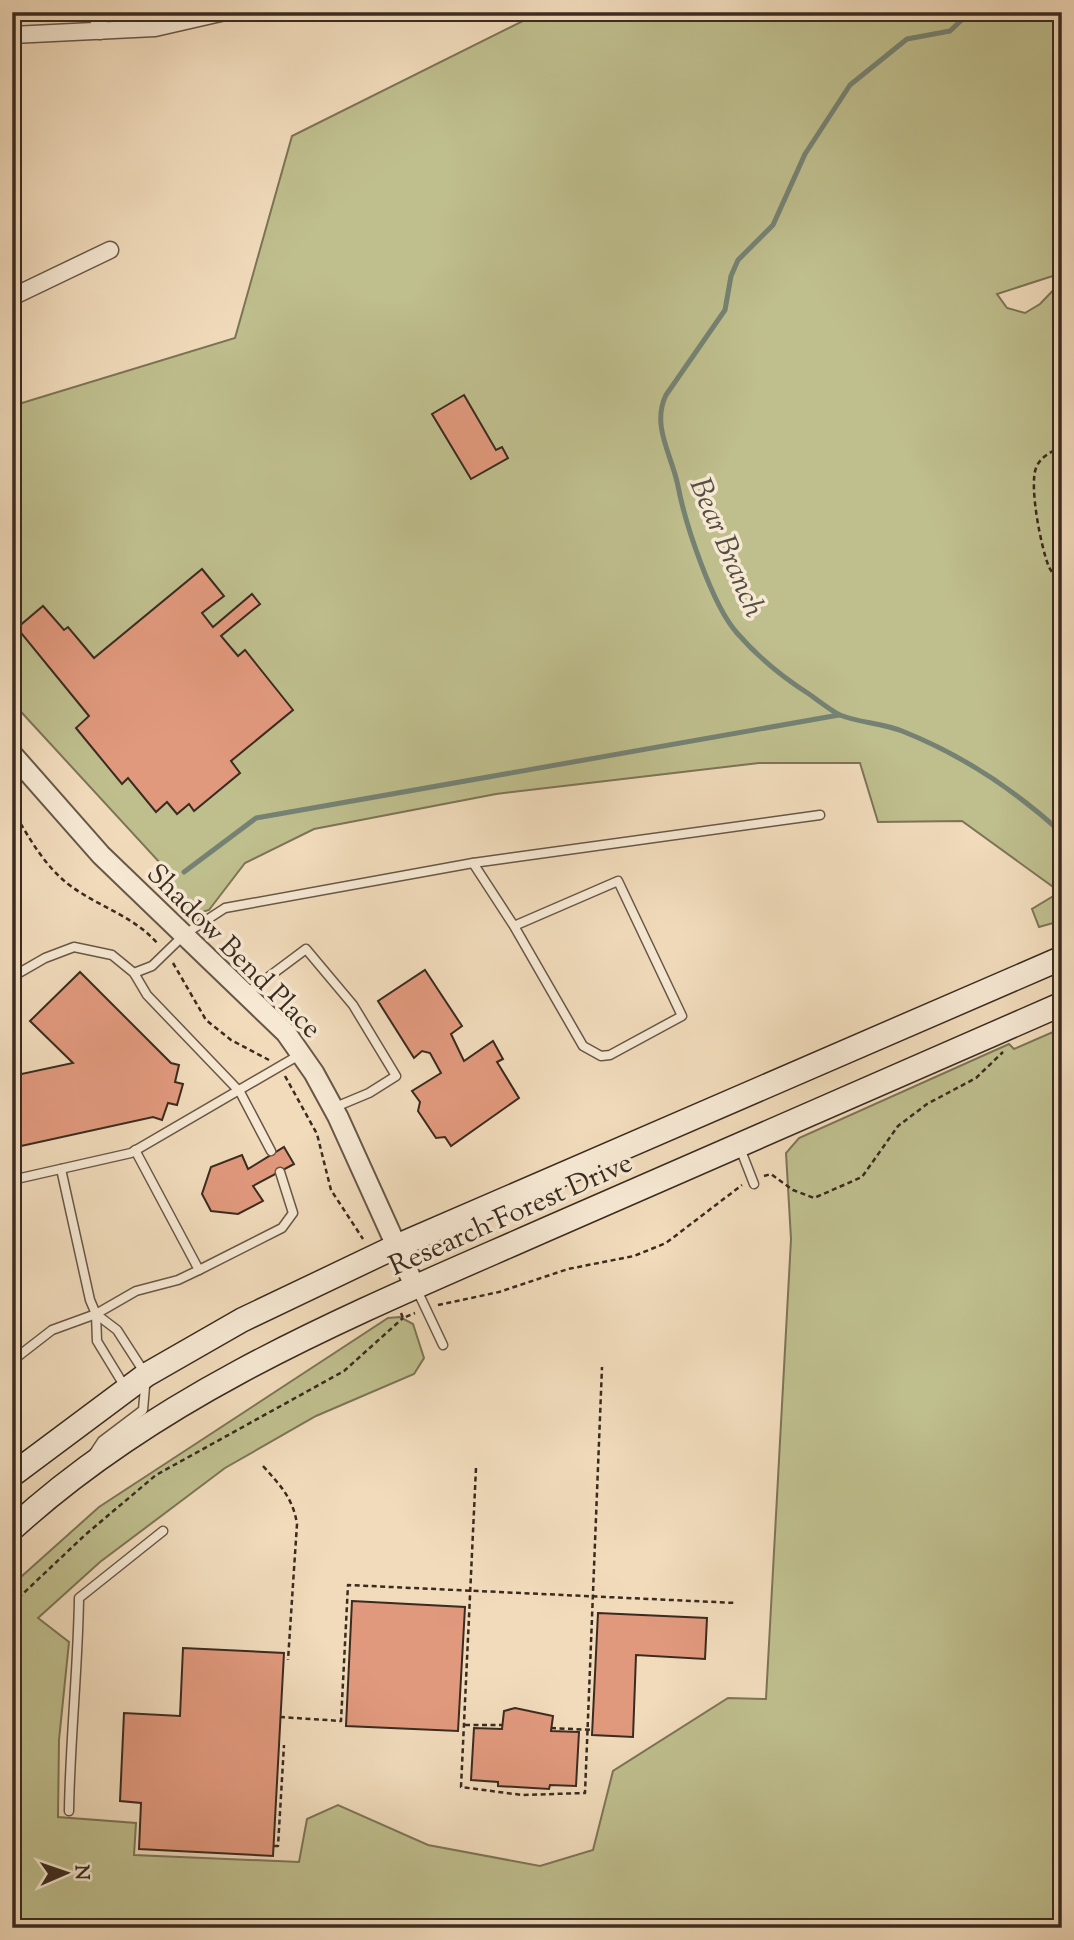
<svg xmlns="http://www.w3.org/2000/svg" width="1074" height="1940" font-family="'Sorts Mill Goudy',serif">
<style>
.green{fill:#bfbe8d;stroke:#7c7456;stroke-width:2}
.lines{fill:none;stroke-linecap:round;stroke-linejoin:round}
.stream{stroke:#758273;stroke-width:5}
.building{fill:#e1997d;stroke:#3a2b20;stroke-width:2}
.service-casing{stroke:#685747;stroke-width:11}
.minor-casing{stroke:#685747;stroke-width:19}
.tertiary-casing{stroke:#685747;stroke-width:23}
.secondary-casing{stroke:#3a2b20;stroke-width:26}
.path{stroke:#3a2b20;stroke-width:2.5;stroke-dasharray:5 3.5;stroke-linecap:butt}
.service{stroke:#f6e8d3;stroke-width:8}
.minor{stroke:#f6e8d3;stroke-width:16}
.tertiary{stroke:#f6e8d3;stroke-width:19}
.secondary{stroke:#f6e8d3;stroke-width:23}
.labels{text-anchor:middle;stroke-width:7;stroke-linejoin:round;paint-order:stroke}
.street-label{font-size:28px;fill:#3a2b20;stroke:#f6e8d3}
.water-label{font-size:30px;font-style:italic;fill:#524f43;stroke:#f6e8d3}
</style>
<rect width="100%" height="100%" fill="#f1dbbb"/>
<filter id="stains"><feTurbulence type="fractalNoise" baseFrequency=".00286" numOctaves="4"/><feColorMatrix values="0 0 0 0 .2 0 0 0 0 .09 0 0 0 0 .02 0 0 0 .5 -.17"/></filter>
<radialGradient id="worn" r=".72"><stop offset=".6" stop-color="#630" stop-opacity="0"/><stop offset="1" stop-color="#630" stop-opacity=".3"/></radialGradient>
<!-- green -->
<g class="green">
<polygon points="541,12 1062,12 1062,273 997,294 1007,308 1025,313 1040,304 1062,281 1058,323 1062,337 1062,926 1053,923 1039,927 1032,909 1060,892 962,821 878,822 860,763 759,763 496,794 314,829 245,863 209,910 195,914 185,912 159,887 162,865 12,702 12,406 235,338 292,136"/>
<polygon points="1062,1028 1062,1928 12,1928 12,1585 99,1507 388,1318 400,1317 413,1324 424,1358 414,1374 316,1416 225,1468 100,1562 38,1618 69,1642 59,1740 58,1817 136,1823 134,1855 299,1862 307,1819 338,1805 428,1845 540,1866 593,1850 613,1771 728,1698 766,1699 791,1239 786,1153 799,1138 1009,1044 1014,1049"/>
</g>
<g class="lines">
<!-- stream -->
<g class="stream">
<path d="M970 12 950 31 907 39 850 85 805 154 773 225 738 260 731 276 725 310 666 395C651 426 672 455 678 486 685 523 712 605 737 633 758 657 782 677 809 694 819 701 830 710 840 715 860 723 882 723 902 731 960 754 1016 791 1062 833"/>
<polyline points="184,872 256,818 839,715"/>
</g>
</g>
<!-- building -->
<g class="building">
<polygon points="464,395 496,450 502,447 508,458 471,479 432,414"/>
<polygon points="202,569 224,596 202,613 213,627 252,594 260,604 221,636 238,656 245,650 293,710 231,761 240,773 194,811 189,804 177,814 167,802 156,812 128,778 122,784 76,728 89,716 17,628 43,606 64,630 68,627 94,658"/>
<polygon points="425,970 462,1026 451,1034 464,1061 493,1041 503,1059 497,1062 519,1098 451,1146 445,1137 436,1138 418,1111 420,1102 412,1091 441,1073 430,1053 422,1051 414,1058 378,1001"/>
<polygon points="80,972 171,1063 179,1065 175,1082 183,1084 177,1105 168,1103 162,1120 153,1117 12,1148 12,1076 73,1063 30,1021"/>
<polygon points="284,1147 294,1164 253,1186 263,1201 238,1214 211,1211 202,1194 211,1167 242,1155 248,1169"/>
<polygon points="352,1601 465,1607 458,1731 346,1726"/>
<polygon points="598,1613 707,1618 705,1659 636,1655 633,1737 592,1735"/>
<polygon points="183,1648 284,1653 273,1856 139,1849 141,1803 120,1801 124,1713 180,1716"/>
<polygon points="515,1708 553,1716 551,1731 579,1732 576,1786 550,1785 549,1789 498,1786 498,1782 471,1780 474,1728 502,1729 504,1711"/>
</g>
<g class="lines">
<defs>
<g id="service">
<polyline points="473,863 514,926 583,1046 601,1056 610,1055 682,1016 618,881 514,926"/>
<polyline points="134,973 152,966 185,934 225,908 473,863 820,815"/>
<polyline points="12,977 45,958 74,947 112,955 134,973 147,995 240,1092 271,1151"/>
<polyline points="247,993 306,949 353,1005 396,1076 369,1093 333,1108"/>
<polyline points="740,1148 754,1184"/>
<polyline points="61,1169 90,1300 96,1314 97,1341 125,1387"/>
<polyline points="12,1180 131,1153 301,1054"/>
<polyline points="199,1270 282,1228 293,1213 280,1172"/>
<polyline points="417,1290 443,1345"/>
<polyline points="12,1361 52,1330 96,1314 136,1291 178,1280 199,1270 135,1150"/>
<polyline points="94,1453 102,1441 143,1410 146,1375 117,1330 96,1314"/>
<path d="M69 1811C70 1740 78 1669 79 1598L163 1531"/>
</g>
<g id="minor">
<polyline points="98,12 100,31"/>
<polyline points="12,35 155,28 225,12"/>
<polyline points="12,297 110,250"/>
</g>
<polyline id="tertiary" points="12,754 101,855 286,1033 314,1073 338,1117 415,1287"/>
<g id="secondary">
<polyline points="12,1475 146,1375 242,1320 397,1246 1062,958"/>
<path d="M12 1529C165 1389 359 1312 547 1229 718 1154 890 1079 1062 1004"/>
</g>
</defs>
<!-- service casing -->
<use href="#service" class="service-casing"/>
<!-- minor casing -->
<use href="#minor" class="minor-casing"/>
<!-- tertiary casing -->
<use href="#tertiary" class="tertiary-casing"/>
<!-- secondary casing -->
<use href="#secondary" class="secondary-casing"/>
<!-- path -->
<g class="path">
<path d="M1062 447C1052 451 1040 457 1036 468 1029 486 1041 548 1049 567 1052 573 1057 579 1062 585"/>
<path d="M12 809C28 836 43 864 68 884 98 907 133 915 158 944"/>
<polyline points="173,963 206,1020 231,1040 269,1060"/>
<polyline points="285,1076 317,1134 331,1190 363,1239"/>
<polyline points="764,1176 771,1174 793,1190 814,1198 862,1177 898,1126 927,1104 976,1078 1003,1052"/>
<polyline points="438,1305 499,1292 568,1269 634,1256 666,1243 742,1185"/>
<polyline points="401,1313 403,1318 415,1313"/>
<path d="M263 1466C280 1485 293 1498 297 1524L288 1660"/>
<polyline points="476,1468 461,1787 522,1795 585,1793 602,1367"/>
<polyline points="12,1604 85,1535 156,1475 344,1371 403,1318"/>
<polyline points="280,1717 341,1721 348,1585 736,1603"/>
<polyline points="465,1725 502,1725"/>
<polyline points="551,1728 593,1730"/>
<polyline points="274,1846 278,1846 284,1745"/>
</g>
<!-- service -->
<use href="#service" class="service"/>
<!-- minor -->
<use href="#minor" class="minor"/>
<!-- tertiary -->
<use href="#tertiary" class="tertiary"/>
<!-- secondary -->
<use href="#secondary" class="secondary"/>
</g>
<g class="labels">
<!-- street labels -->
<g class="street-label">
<text transform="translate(235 950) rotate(45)" y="10">Shadow Bend Place</text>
<text transform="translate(510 1213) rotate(-24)" y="10">Research Forest Drive</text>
</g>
<!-- water labels -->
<g class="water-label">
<text transform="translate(728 547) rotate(67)" y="10">Bear Branch</text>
</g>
</g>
<!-- margin -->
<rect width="1074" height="1940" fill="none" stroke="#f1dbbb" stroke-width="42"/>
<rect x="14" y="14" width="1046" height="1912" fill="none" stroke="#3a2b20" stroke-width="3.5"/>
<rect x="21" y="21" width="1032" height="1898" fill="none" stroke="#3a2b20" stroke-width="2"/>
<!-- north arrow -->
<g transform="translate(66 1873) rotate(88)" stroke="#f6e8d3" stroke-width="5" paint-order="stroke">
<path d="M0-5L12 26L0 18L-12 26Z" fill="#3a2b20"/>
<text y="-10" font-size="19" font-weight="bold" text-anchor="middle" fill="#3a2b20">N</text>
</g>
<rect width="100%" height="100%" filter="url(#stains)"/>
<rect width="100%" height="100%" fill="url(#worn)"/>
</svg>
